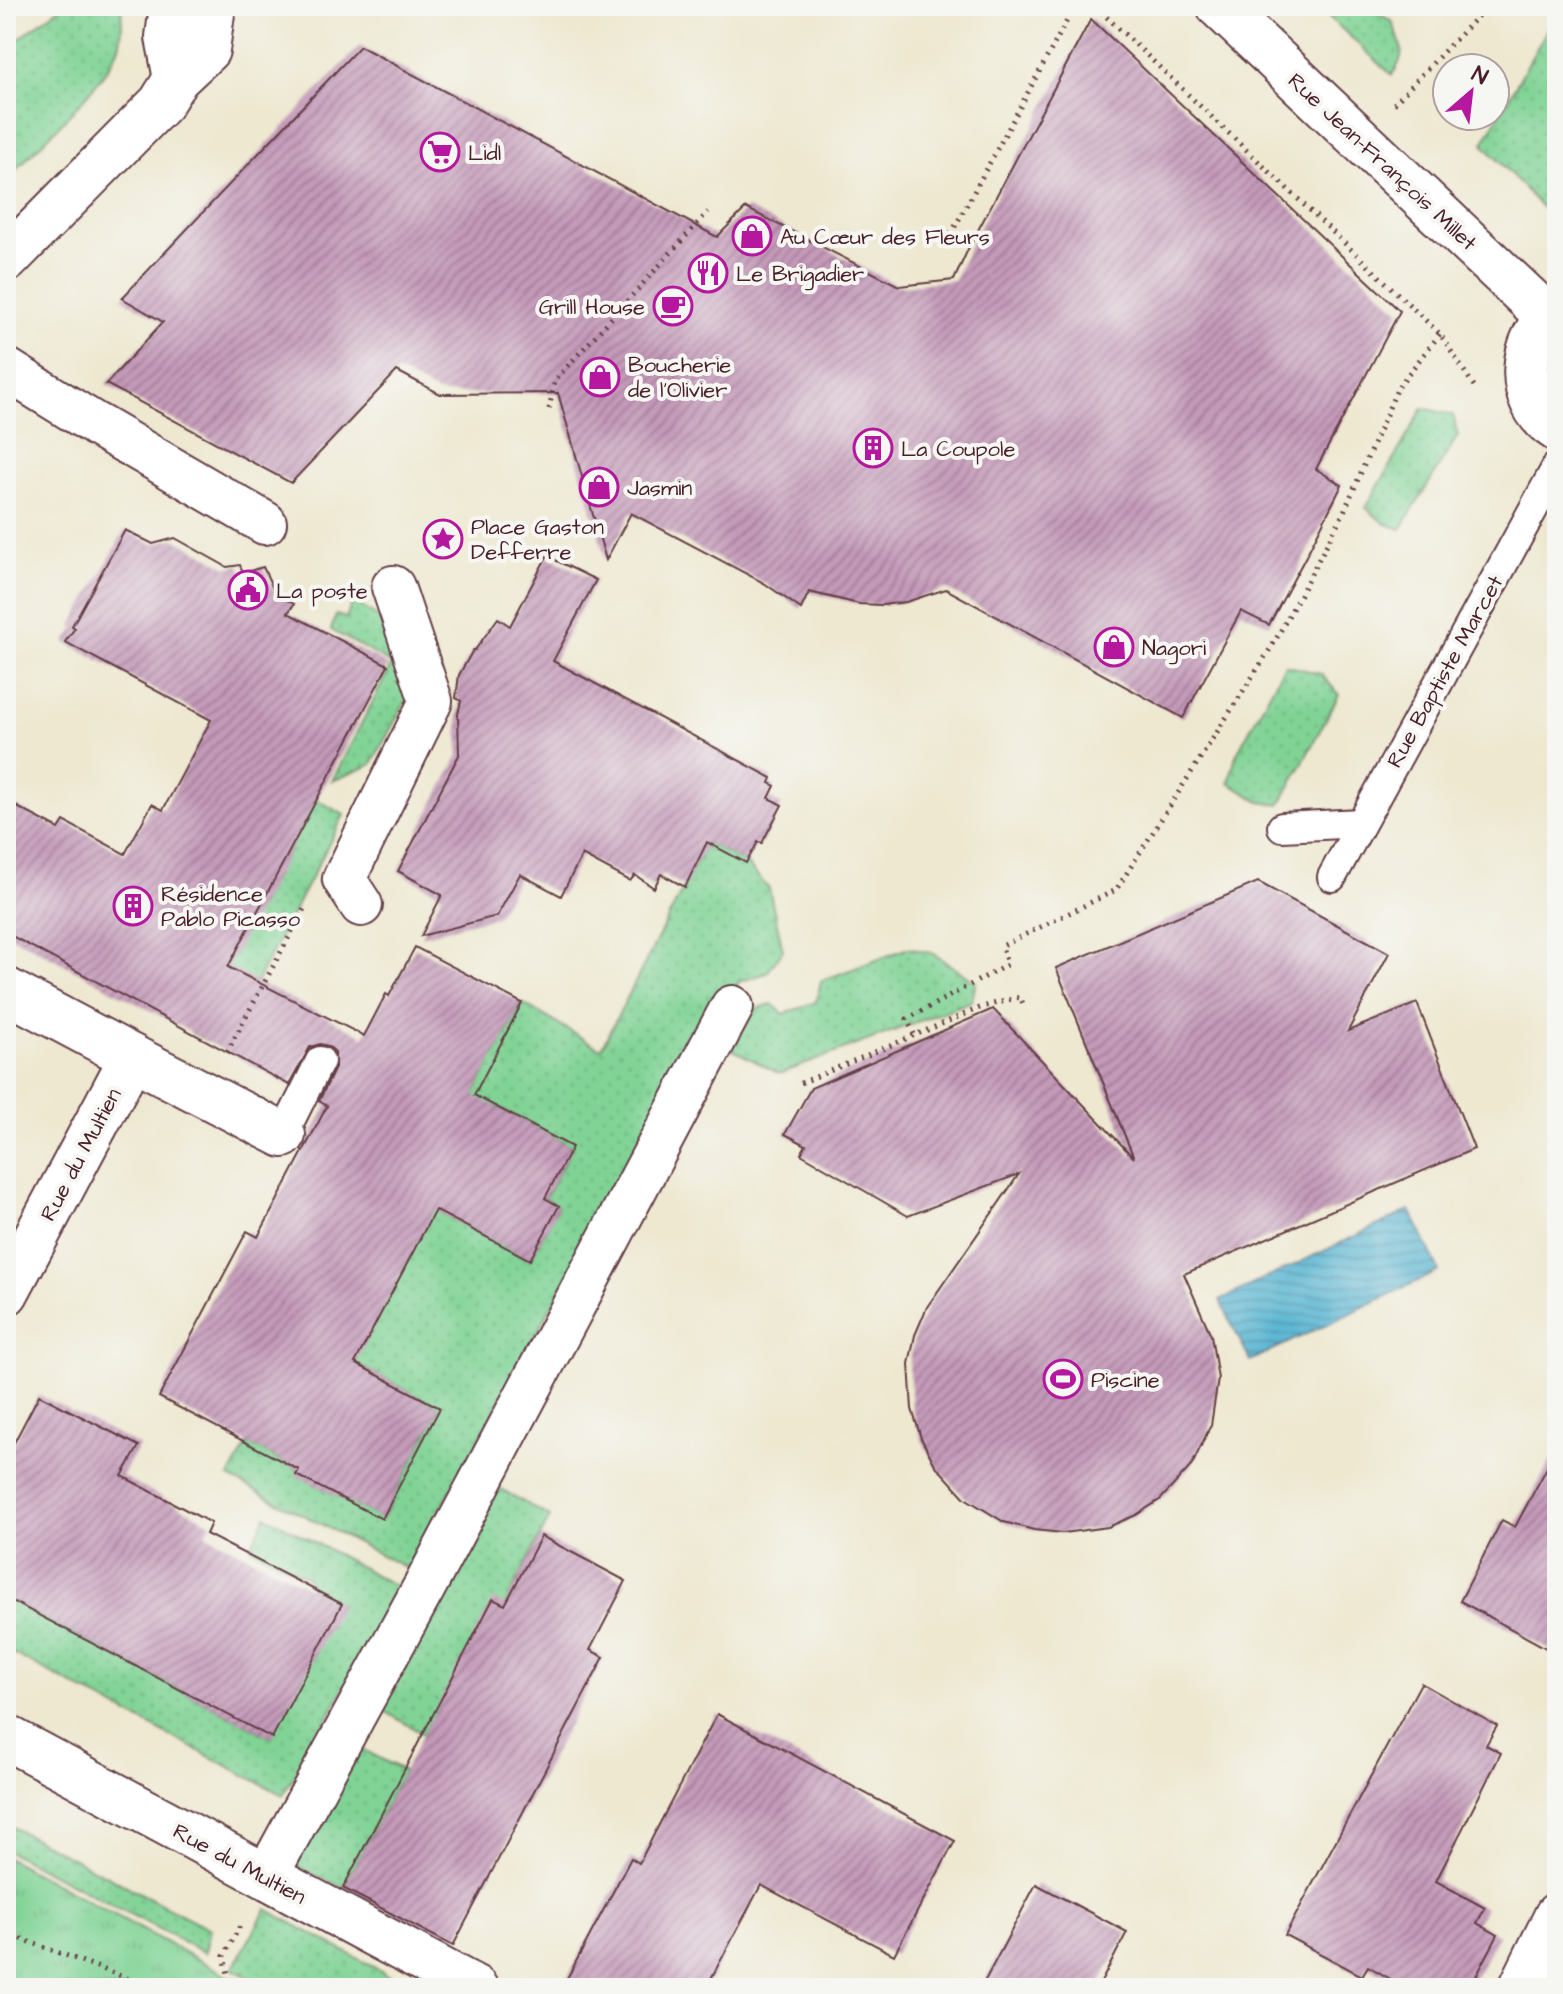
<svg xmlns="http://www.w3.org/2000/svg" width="1563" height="1994" font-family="'Architects Daughter',sans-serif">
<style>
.grass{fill:url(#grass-dots);stroke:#657960;stroke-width:2}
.park{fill:url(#park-tufts);stroke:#657960;stroke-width:2}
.water{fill:url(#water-rules);stroke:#4e697e;stroke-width:2}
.building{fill:url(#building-hatch)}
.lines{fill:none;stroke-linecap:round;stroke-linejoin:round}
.service-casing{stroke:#633d44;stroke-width:32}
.pedestrian-casing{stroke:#633d44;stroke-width:46}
.minor-casing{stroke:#633d44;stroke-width:48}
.path{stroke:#633d44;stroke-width:5;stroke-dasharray:2 6;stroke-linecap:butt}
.service{stroke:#fff;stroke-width:28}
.pedestrian{stroke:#fff;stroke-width:42}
.minor{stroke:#fff;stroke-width:44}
.labels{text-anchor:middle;stroke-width:8;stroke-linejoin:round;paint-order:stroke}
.poi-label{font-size:22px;fill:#4a1f2b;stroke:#f6f6f2;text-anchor:start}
.street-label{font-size:22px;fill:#4a1f2b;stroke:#f6f6f2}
</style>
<defs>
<pattern id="grass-dots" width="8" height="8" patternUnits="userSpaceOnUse" patternTransform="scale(2)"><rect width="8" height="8" fill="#80d395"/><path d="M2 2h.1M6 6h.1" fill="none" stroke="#70b581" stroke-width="1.8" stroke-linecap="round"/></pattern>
<pattern id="park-tufts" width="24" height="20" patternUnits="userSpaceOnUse" patternTransform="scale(2)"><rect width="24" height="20" fill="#80d395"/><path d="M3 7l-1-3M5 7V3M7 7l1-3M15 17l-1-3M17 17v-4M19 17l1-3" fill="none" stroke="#70b581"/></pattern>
<pattern id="water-rules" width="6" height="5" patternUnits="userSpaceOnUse" patternTransform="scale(2)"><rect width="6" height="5" fill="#52b3d1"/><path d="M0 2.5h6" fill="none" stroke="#4691aa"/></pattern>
<pattern id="building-hatch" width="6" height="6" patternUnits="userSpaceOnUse" patternTransform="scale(2)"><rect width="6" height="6" fill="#c49ab9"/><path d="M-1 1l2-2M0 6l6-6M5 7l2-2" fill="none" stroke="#a17d97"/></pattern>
</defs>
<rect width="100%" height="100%" fill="#f6f6f2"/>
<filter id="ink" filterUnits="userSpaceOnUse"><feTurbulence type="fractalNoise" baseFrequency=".0125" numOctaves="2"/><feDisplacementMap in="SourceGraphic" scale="16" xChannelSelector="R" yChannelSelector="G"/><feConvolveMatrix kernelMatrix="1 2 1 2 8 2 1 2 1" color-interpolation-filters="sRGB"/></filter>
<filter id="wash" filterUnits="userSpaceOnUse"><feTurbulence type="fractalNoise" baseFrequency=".006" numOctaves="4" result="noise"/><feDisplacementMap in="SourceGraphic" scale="32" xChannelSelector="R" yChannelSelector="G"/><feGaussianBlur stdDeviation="1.8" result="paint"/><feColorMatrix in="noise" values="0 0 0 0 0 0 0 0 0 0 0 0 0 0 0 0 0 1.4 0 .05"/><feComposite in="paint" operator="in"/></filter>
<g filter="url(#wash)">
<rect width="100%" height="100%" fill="#eee8d0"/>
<!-- grass -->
<g class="grass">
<path d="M62 6H121C122 21 123 35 118 49 101 89 39 145 8 178L6 177V49Z"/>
<path d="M1317 6H1357L1359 12 1368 8 1392 21C1401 45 1408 53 1392 75Z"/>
<polygon points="1557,12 1557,224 1483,144"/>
<polygon points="1423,408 1453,415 1458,435 1401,529 1384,523 1366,508"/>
<polygon points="353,601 389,625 411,692 371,765 332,781 392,664 331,630 336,615 346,618"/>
<polygon points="1285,665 1321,674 1339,695 1280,805 1260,802 1229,783 1236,755"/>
<polygon points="316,799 344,815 222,1048 192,1033"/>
<polygon points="707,842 746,863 769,889 783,950 767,973 738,982 732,1007 670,1089 408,1569 229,1477 248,1443 299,1470 297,1475 382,1519 440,1408 355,1363 423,1191 441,1213 530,1260 558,1206 545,1198 572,1147 497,1107 469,1104 522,1003 601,1049"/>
<polygon points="908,948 932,953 976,982 972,1001 780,1074 727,1047 742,1013 772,1004 784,1014 816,1002 821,981"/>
<polygon points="495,1486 550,1517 505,1605 423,1734 376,1706"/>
<polygon points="266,1516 399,1588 309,1752 283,1795 6,1650 6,1598 272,1738 313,1590 307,1577 251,1547"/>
<polygon points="358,1747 404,1771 343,1888 295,1866"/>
<polygon points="6,1824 210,1929 205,1953 6,1850"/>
<polygon points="266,1909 412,1988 268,1988 233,1969"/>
</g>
<!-- park -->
<polygon class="park" points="6,1857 251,1988 6,1988"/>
<!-- water -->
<polygon class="water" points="1410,1210 1439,1271 1250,1361 1220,1300"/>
<g id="blocks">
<!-- building -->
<g class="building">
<polygon points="1091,19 1400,311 1316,469 1342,485 1306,556 1269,625 1241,611 1183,718 946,589 906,602 882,605 859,604 809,592 801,609 764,583 631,513 606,560 558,393 440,394 397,371 291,483 106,384 163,322 122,298 360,46 717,237 746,208 899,286 954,280 969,247"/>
<polygon points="125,530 153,544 175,538 227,567 240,565 243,573 263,567 275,593 294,604 288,613 388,665 228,967 364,1036 386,994 389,996 415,947 522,1003 474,1095 572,1147 545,1198 559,1206 530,1260 435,1210 355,1363 440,1408 382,1519 296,1475 299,1470 159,1397 247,1231 258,1237 327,1106 319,1101 335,1068 335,1052 328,1046 320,1044 310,1047 289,1085 6,933 6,801 59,829 64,821 125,854 152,804 163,810 211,720 65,642 75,628 72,626"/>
<polygon points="547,556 596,580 553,661 772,778 770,783 775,786 769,798 782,805 762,843 758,842 746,863 707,842 685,887 661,874 654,888 635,875 630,881 582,855 561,896 520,874 497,916 421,936 442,895 398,871 459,755 458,714 461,701 456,698 459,675 473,650 475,650 498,618 510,626"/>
<polygon points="1258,882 1389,953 1348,1031 1417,1003 1474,1149 1184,1274 1211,1335 1218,1379 1211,1425 1192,1465 1161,1499 1136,1515 1108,1527 1063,1533 1034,1530 1004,1522 965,1498 935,1465 921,1438 912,1409 909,1364 915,1335 927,1307 1019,1174 908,1216 801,1154 806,1145 785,1134 811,1088 993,1009 1134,1158 1056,968"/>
<polygon points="39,1395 139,1446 122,1476 211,1523 206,1534 342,1604 272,1738 6,1598 6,1458"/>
<polygon points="1557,1449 1557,1654 1460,1601 1502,1520 1515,1527"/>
<polygon points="541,1536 626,1581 590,1650 604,1657 453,1946 343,1888 493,1599 505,1605"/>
<polygon points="1421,1683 1497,1726 1486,1745 1501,1753 1436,1881 1485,1908 1477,1923 1498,1935 1470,1988 1406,1988 1368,1966 1362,1976 1285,1935"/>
<polygon points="717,1714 955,1841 894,1955 761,1885 706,1988 562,1988 631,1858 639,1863"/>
<polygon points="1036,1884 1127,1932 1098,1988 981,1988"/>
</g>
</g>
</g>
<g filter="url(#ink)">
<use href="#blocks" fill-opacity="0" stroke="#633d44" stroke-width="2"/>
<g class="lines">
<defs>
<g id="service">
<polyline points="1282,827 1361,823"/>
<polyline points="1332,877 1557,466"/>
<polyline points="283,1135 320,1061"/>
</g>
<g id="pedestrian">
<polyline points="6,369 95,424 265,523"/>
<polyline points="361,905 344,879 431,701 393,587"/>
<polyline points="266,1877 426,1584 732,1007"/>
</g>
<g id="minor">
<polyline points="172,6 168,37 176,79"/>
<polyline points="1219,6 1547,316"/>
<polyline points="6,260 161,103 176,79 207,50 213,6"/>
<path d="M1557 309C1519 338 1513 402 1557 429"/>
<polyline points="6,990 132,1057 6,1293"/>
<polyline points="132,1057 283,1135"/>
<polyline points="6,1737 475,1988"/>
<polyline points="1521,1988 1557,1915"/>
</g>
</defs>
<!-- service casing -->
<use href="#service" class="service-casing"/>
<!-- pedestrian casing -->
<use href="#pedestrian" class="pedestrian-casing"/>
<!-- minor casing -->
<use href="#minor" class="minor-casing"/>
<!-- path -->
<g class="path">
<polyline points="1095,6 1440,334 1474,386"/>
<polyline points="1530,6 1557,7"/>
<polyline points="1394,104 1487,6"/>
<polyline points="951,234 1075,6"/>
<polyline points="549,409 555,380 708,212"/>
<polyline points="914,1034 907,1019 1007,965 1002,946 1116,890 1274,643 1343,514 1398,387 1440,334"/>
<polyline points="227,1052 304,909"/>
<polyline points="801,1083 982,1007 1020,997 1025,1008"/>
<polyline points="6,1933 153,1988"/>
<polyline points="6,1971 21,1988"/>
<polyline points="231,1988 224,1956 242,1922"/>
</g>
<!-- service -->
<use href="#service" class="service"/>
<!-- pedestrian -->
<use href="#pedestrian" class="pedestrian"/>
<!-- minor -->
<use href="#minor" class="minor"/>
</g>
</g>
<!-- icons -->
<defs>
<symbol id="supermarket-ring" viewBox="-11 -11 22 22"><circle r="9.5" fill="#f6f6f2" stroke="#b5179e" stroke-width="1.5"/><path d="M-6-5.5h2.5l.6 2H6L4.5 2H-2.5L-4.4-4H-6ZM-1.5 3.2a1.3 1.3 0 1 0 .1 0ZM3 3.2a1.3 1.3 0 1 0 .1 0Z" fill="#b5179e"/></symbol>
<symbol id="shop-ring" viewBox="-11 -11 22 22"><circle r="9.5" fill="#f6f6f2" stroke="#b5179e" stroke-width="1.5"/><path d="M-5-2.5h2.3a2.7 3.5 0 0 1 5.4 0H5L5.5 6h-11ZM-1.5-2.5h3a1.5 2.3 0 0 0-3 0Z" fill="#b5179e"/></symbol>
<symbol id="restaurant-ring" viewBox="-11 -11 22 22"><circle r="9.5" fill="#f6f6f2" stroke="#b5179e" stroke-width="1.5"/><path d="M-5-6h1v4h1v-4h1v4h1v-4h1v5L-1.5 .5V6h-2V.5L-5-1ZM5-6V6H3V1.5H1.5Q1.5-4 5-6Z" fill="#b5179e"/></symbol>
<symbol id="cafe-ring" viewBox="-11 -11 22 22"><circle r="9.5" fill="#f6f6f2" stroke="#b5179e" stroke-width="1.5"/><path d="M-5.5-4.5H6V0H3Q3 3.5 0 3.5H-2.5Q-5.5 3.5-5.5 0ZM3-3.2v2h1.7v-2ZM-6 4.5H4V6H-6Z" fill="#b5179e"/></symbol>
<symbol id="building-ring" viewBox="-11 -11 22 22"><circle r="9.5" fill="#f6f6f2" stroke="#b5179e" stroke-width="1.5"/><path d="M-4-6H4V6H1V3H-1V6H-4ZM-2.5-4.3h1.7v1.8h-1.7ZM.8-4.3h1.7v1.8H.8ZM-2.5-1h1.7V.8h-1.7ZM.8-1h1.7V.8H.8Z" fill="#b5179e"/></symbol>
<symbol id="sight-ring" viewBox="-11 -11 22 22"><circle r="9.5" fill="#f6f6f2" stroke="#b5179e" stroke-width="1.5"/><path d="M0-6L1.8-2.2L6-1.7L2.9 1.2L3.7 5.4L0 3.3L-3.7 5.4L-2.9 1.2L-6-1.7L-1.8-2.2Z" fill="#b5179e"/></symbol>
<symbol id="civic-ring" viewBox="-11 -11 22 22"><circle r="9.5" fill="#f6f6f2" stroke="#b5179e" stroke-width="1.5"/><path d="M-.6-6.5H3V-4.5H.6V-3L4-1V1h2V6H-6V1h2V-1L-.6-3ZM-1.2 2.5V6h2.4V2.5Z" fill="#b5179e"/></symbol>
<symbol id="stadium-ring" viewBox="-11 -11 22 22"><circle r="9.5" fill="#f6f6f2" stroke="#b5179e" stroke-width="1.5"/><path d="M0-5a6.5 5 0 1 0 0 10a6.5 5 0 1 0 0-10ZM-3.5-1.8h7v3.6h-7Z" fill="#b5179e"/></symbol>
</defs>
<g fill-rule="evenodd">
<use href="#supermarket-ring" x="418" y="130" width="44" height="44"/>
<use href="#shop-ring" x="730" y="214" width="44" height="44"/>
<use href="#restaurant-ring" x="686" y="251" width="44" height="44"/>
<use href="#cafe-ring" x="651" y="284" width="44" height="44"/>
<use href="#shop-ring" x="578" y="355" width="44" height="44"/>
<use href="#building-ring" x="851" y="426" width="44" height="44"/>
<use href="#shop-ring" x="577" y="465" width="44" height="44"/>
<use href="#sight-ring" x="421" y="517" width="44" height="44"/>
<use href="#civic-ring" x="226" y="568" width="44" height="44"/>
<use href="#shop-ring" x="1092" y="625" width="44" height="44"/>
<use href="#building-ring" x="111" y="884" width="44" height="44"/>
<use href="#stadium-ring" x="1041" y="1357" width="44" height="44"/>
</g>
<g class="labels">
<!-- poi labels -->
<g class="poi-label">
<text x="468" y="160">Lidl</text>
<text x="780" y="244">Au Cœur des Fleurs</text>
<text x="736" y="281">Le Brigadier</text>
<text x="645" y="314" text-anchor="end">Grill House</text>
<text x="628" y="372">Boucherie<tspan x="628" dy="25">de l'Olivier</tspan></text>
<text x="901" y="456">La Coupole</text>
<text x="627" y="495">Jasmin</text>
<text x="471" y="534">Place Gaston<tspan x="471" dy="25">Defferre</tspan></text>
<text x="276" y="598">La poste</text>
<text x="1142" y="655">Nagori</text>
<text x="161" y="901">Résidence<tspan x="161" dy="25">Pablo Picasso</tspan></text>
<text x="1091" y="1387">Piscine</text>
</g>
<!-- street labels -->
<g class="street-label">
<text transform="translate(1383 161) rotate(43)" y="8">Rue Jean-François Millet</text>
<text transform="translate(1444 671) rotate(-61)" y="8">Rue Baptiste Marcet</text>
<text transform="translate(80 1154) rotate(-62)" y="8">Rue du Multien</text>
<text transform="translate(240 1863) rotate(28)" y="8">Rue du Multien</text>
</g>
</g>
<!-- margin -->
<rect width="1563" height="1994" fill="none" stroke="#f6f6f2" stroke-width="32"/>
<!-- north arrow -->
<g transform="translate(1471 92) rotate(28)"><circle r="38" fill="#f6f6f2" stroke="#b1a0a2" stroke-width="2"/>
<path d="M0-6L14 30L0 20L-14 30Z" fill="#b5179e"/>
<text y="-12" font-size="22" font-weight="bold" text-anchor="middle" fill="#4a1f2b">N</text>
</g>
</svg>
